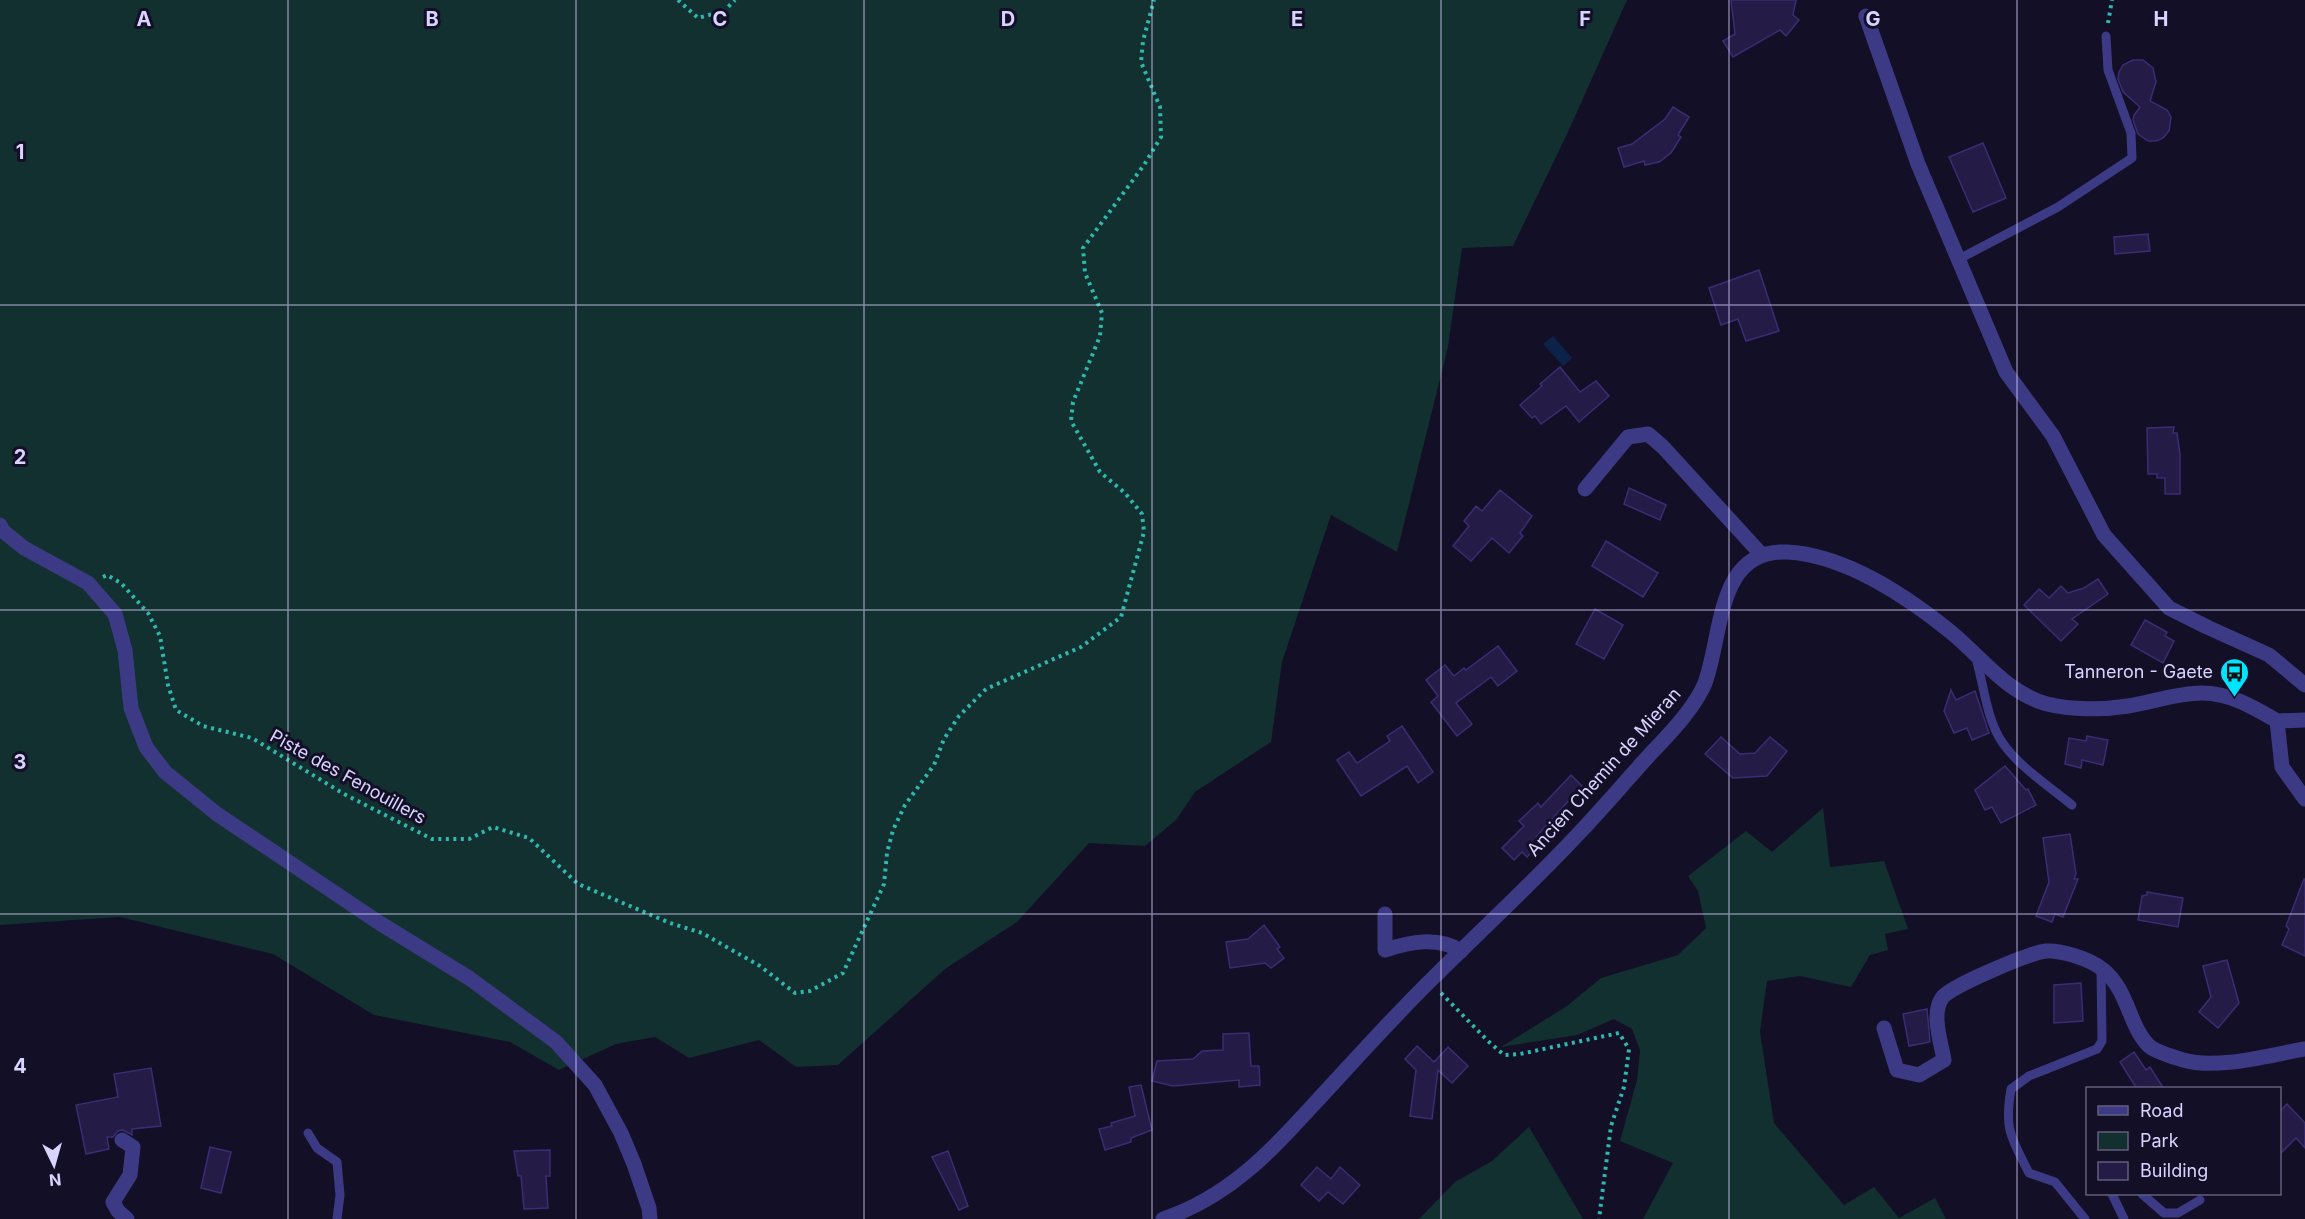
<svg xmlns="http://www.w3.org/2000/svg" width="2305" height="1219" font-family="Inter,sans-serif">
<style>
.green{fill:#12302f}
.water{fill:#0c2248}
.building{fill:#241b47;stroke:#3b2d73;stroke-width:1.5}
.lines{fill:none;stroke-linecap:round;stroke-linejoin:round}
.path{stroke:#2fb8b0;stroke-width:4;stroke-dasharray:3 4.5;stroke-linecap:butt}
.service{stroke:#3d3a85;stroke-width:9}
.minor{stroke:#3d3a85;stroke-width:15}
.tertiary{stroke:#3d3a85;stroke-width:15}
.grid{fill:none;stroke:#d9d4ff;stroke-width:1.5;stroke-opacity:0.55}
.labels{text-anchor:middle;stroke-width:6;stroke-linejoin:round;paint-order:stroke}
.poi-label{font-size:18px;fill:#d9d4ff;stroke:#130f26;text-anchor:end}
.street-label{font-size:18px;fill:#d9d4ff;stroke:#130f26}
.grid-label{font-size:20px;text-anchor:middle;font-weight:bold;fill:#d9d4ff;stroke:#130f26;stroke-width:6;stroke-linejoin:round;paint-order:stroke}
</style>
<rect width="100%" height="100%" fill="#130f26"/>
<!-- green -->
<g class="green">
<polygon points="0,0 1627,0 1568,132 1513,246 1462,248 1448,347 1397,552 1331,515 1282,662 1271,742 1195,792 1176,820 1145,846 1089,843 1017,922 945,969 838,1065 796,1067 759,1040 689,1058 655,1037 616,1044 559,1070 510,1042 374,1015 273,954 120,917 0,925"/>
<polygon points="1823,808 1830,867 1884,861 1908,929 1885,934 1888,950 1870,955 1851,987 1800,976 1767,981 1760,1032 1774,1123 1844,1205 1874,1187 1899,1218 1935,1198 1946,1219 1643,1219 1673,1163 1620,1141 1637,1080 1640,1050 1632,1029 1614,1019 1577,1035 1501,1047 1567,1006 1601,978 1678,955 1706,928 1698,891 1688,876 1746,831 1772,852"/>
<polygon points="1529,1127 1583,1219 1419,1219 1455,1182 1492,1161"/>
</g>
<!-- water -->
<polygon class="water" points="1553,336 1572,358 1563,366 1543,344"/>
<!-- building -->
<g class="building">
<polygon points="1731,0 1796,0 1793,15 1799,20 1786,36 1780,30 1733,57 1723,41 1735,34"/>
<polygon points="2133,60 2143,60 2153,68 2156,82 2150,101 2167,110 2171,117 2169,131 2163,138 2156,141 2148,141 2138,134 2133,120 2134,115 2140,107 2123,92 2118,79 2119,72 2123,65"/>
<polygon points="1673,107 1689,117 1678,135 1681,137 1671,153 1659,162 1645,165 1644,161 1624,167 1618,148 1632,144 1665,119"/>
<polygon points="1983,143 2006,198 1973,212 1949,157"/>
<polygon points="2148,234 2150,251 2115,254 2114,237"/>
<polygon points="1759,270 1779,331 1746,341 1738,319 1721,325 1709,288"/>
<polygon points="1560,367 1580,392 1596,381 1609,396 1579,422 1566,406 1541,424 1535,416 1532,418 1520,405 1542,386 1540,384"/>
<polygon points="2174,427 2173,433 2177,433 2180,454 2180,494 2165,494 2165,478 2157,478 2157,474 2148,474 2147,428"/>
<polygon points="1629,488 1666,505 1660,520 1624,504"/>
<polygon points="1500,490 1532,516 1520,533 1523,536 1509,553 1492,538 1471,561 1453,546 1469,526 1464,521 1476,506 1482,511"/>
<polygon points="1606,541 1658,573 1643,597 1592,566"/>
<polygon points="2098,579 2108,594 2072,619 2078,624 2061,641 2024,605 2039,589 2049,598 2061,586 2068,593 2084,588"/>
<polygon points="1595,609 1623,625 1604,659 1576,644"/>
<polygon points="2145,620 2167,632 2165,636 2174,641 2163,663 2131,645"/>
<polygon points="1498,646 1517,671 1498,686 1491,677 1456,703 1472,724 1457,736 1431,702 1438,696 1426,680 1445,665 1454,676 1464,668 1466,670"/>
<polygon points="1951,690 1956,700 1975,691 1989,733 1972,740 1967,728 1954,733 1944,711"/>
<polygon points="1402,726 1433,772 1418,783 1407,766 1361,796 1337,760 1349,752 1357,763 1390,741 1387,736"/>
<polygon points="2087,736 2108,740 2103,765 2082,760 2081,768 2065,764 2069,738 2086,741"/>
<polygon points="1721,737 1740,754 1755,753 1770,737 1787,751 1767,776 1733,778 1705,754"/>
<polygon points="2005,766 2026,790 2028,789 2036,805 2001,823 1992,807 1985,810 1975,790"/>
<polygon points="1571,775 1582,786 1536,837 1541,843 1527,857 1522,852 1514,860 1502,848 1524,826 1519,821 1538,803 1541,807"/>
<polygon points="2070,834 2076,874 2074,879 2078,879 2063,917 2055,914 2052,922 2036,916 2049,882 2043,838"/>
<polygon points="2304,879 2305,879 2305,956 2282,945 2289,929 2286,926"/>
<polygon points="2147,892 2183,898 2178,927 2138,920 2142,896 2147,895"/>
<polygon points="1264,925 1280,947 1277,949 1284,958 1271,968 1265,963 1230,968 1226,942 1248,939"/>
<polygon points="2227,960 2239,1003 2218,1028 2199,1012 2211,997 2203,966"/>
<polygon points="2081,983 2083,1021 2054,1023 2054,985"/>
<polygon points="1927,1009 1930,1042 1909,1046 1903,1014"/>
<polygon points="1249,1033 1251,1066 1259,1066 1260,1085 1239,1087 1239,1080 1173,1086 1152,1081 1157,1061 1193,1059 1202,1051 1223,1050 1223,1034"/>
<polygon points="1417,1046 1434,1062 1448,1047 1468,1066 1452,1083 1438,1070 1432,1119 1410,1116 1416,1070 1405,1059"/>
<polygon points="2134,1052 2146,1070 2150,1067 2164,1089 2137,1089 2120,1062"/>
<polygon points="151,1068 161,1126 132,1129 132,1135 123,1130 118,1131 113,1137 107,1137 109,1149 86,1154 76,1105 118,1097 114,1074"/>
<polygon points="1141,1085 1152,1130 1131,1138 1131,1142 1105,1150 1099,1129 1112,1126 1111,1123 1135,1116 1129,1087"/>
<polygon points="2287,1104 2305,1123 2305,1148 2296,1138 2280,1154 2280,1111"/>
<polygon points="210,1147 231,1152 221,1193 201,1188"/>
<polygon points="550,1150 550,1176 546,1176 548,1208 524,1209 521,1176 518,1176 514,1151"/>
<polygon points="948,1151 968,1206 959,1210 932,1157"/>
<polygon points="1317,1167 1331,1179 1340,1167 1360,1185 1343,1204 1328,1192 1319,1201 1301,1185"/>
</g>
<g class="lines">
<!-- path -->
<g class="path">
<polyline points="678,0 698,18 724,11 735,0"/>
<polyline points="2108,23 2112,0"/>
<polyline points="103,577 107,575 121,583 148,613 160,636 168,685 176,710 203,726 252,738 344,794 432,839 469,839 493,827 529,838 578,884 670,923 702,933 760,966 795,993 810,991 843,973 884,884 887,853 893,830 905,805 934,765 944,739 959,716 986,689 1081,647 1121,617 1144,532 1142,514 1125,493 1100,472 1071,421 1073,402 1100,336 1102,313 1085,273 1083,248 1144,165 1161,137 1160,107 1141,62 1143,41 1154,0"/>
<polyline points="1441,993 1488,1041 1504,1055 1520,1054 1619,1033 1629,1049 1624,1087 1611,1126 1599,1219"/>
</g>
<!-- service -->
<g class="service">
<polyline points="1959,259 2058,207 2132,158 2131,133 2108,70 2106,36"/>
<path d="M1978 657 1977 662C1984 687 1987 720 2002 742 2018 766 2050 787 2072 805"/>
<polyline points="308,1133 317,1148 337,1162 340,1195 337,1219"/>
<polyline points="2112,1194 2124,1219"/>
<polyline points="2142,1194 2164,1213 2178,1213 2200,1200"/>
<path d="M2085 1219 2055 1182 2029 1173C2011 1137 2004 1130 2011 1089L2029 1076 2097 1049 2102 1041 2101 968"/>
</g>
<!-- minor -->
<g class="minor">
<polyline points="1866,16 1918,164 2006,372 2053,436 2104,535 2169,608 2207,627 2269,655 2305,685"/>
<polyline points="1585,489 1628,437 1648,434 1663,447 1761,554"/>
<polyline points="2277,721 2282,767 2305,799"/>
<polyline points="2277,721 2305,720"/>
<path d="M1385 914V950C1410 942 1437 936 1461 951"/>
<path d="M1884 1028 1897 1070 1919 1075 1944 1060C1941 1042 1931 1014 1942 998 1950 986 2030 953 2046 951 2061 950 2090 959 2102 969 2129 990 2128 1025 2149 1046 2156 1052 2174 1057 2183 1060 2218 1070 2269 1055 2305 1049"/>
<polyline points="122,1140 133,1147 130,1175 113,1202 118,1211 127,1219"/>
<path d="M1163 1219C1229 1197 1270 1152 1315 1103 1354 1061 1392 1018 1433 978 1482 929 1534 882 1581 831 1600 811 1618 790 1636 770 1652 751 1671 734 1686 714 1693 705 1701 693 1705 683 1723 634 1716 549 1787 552 1845 555 1908 597 1952 633 1982 658 2007 693 2047 704 2071 710 2103 710 2128 706 2153 702 2177 693 2202 693 2230 693 2253 707 2277 721"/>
</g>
<!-- tertiary -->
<polyline class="tertiary" points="0,525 3,531 24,548 88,583 115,614 125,650 131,708 146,747 165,772 217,814 378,922 469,978 556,1042 595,1085 621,1133 634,1164 649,1208 650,1219"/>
</g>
<!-- grid -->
<path class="grid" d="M288 0V1219M576 0V1219M864 0V1219M1152 0V1219M1441 0V1219M1729 0V1219M2017 0V1219M0 305H2305M0 610H2305M0 914H2305"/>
<!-- icons -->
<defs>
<symbol id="bus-pin" viewBox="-11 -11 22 30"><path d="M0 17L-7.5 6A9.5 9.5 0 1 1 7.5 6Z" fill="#00e5ff" stroke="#130f26"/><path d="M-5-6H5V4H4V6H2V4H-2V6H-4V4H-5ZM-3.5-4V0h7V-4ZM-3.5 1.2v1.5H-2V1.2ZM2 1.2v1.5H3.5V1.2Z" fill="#111"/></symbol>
</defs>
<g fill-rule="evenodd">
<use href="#bus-pin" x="2218" y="656" width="33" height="45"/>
</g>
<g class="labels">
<!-- poi labels -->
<g class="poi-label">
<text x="2213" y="678">Tanneron - Gaete</text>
</g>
<!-- street labels -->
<g class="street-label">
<text transform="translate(1604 772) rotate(-48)" y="6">Ancien Chemin de Mieran</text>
<text transform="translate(348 777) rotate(29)" y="6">Piste des Fenouillers</text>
</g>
</g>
<g class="grid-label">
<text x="144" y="26">A</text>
<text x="432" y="26">B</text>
<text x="720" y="26">C</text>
<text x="1008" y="26">D</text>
<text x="1297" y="26">E</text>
<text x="1585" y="26">F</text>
<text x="1873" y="26">G</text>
<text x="2161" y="26">H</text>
<text x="20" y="159">1</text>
<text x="20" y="464">2</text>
<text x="20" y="769">3</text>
<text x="20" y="1073">4</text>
</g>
<!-- legend -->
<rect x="2086" y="1087" width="195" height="108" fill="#130f26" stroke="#625e7d" stroke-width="1.5"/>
<rect x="2098" y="1106" width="30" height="9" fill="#3d3a85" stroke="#625e7d" stroke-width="1.5"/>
<text x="2140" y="1117" font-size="18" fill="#d9d4ff">Road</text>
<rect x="2098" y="1132" width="30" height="18" fill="#12302f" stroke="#625e7d" stroke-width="1.5"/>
<text x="2140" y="1147" font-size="18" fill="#d9d4ff">Park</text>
<rect x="2098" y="1162" width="30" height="18" fill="#241b47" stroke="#625e7d" stroke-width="1.5"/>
<text x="2140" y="1177" font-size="18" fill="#d9d4ff">Building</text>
<!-- north arrow -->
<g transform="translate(54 1165) rotate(175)" stroke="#130f26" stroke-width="4.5" paint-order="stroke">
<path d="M0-4.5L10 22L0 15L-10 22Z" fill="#d9d4ff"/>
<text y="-9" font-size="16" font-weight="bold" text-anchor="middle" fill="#d9d4ff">N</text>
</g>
</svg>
